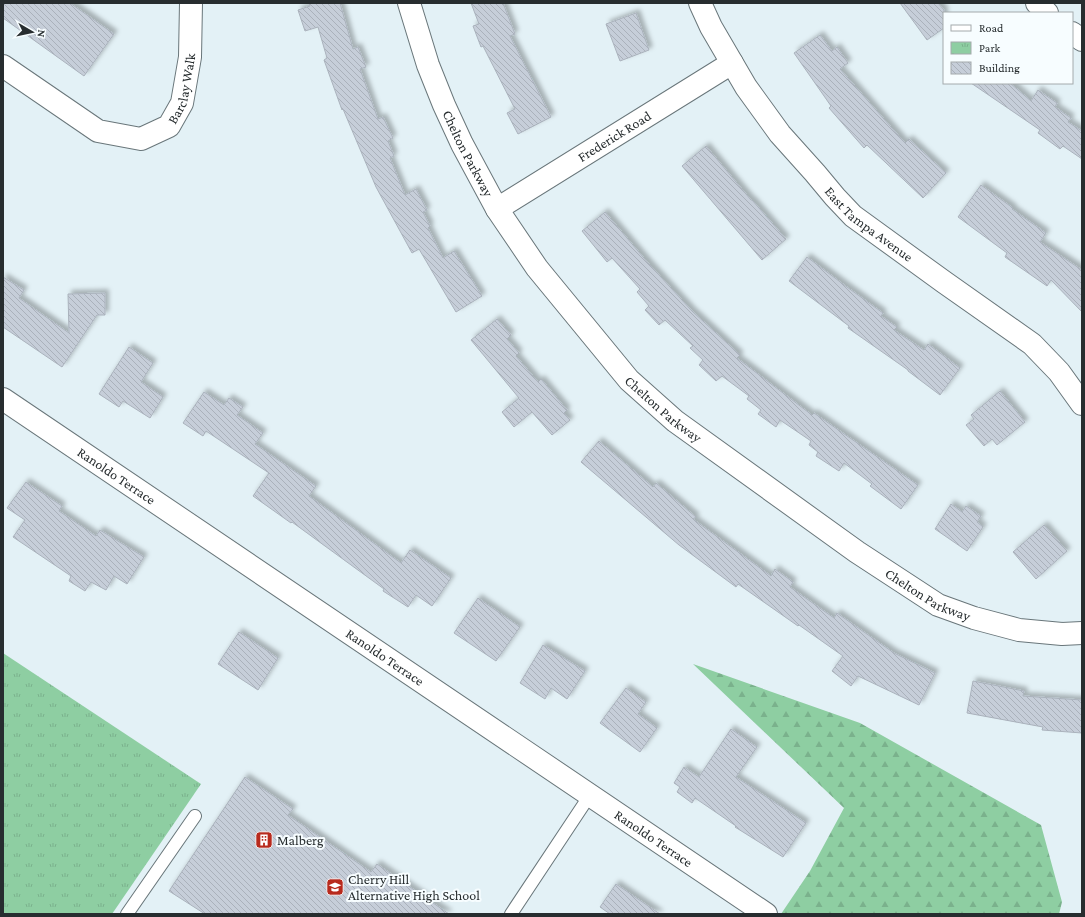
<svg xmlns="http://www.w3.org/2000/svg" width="1085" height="917" font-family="'Crimson Pro',serif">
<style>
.forest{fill:url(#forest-firs)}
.park{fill:url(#park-tufts)}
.building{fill:url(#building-back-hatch);stroke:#aab2bc;filter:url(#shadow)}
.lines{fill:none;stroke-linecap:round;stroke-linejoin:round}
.service-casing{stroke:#69767a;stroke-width:14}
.minor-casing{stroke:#69767a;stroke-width:24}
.service{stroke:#fff;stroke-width:12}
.minor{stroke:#fff;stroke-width:22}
.labels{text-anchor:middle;stroke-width:4;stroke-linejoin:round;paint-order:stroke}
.street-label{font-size:14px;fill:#272d2f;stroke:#f7fdff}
.poi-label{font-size:14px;fill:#272d2f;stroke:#f7fdff;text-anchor:start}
</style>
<defs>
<pattern id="forest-firs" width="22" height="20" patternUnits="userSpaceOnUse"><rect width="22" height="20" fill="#8ecea2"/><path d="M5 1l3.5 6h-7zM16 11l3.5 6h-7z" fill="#7ab18c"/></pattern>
<pattern id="park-tufts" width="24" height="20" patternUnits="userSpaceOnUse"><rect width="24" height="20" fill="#8ecea2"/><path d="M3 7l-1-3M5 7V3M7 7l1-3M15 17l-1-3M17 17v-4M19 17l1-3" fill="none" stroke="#7ab18c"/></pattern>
<pattern id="building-back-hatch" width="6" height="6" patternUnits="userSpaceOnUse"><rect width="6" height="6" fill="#c6ced9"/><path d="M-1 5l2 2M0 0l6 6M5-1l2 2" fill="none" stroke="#aab1bb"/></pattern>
<filter id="shadow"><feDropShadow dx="3.5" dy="-3.5" stdDeviation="2" flood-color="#0004"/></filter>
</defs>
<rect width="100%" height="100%" fill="#e3f1f6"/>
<!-- forest -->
<polygon class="forest" points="693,664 860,723 1041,825 1062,902 1059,914 781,914 810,871 844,808"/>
<!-- park -->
<polygon class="park" points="3,653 201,784 112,914 3,914"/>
<!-- building -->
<g class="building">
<polygon points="3,3 70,3 114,34 84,76 3,18"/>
<polygon points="309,3 340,3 353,49 358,47 366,67 360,69 378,119 383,117 393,138 388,141 394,156 390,158 405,195 416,189 427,210 423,212 430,226 428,228 443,258 454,251 482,296 456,312 419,249 412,253 376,187 343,109 342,110 324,60 327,58 318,27 305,31 298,10 310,6"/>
<polygon points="471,3 503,3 515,34 510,36 551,117 518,134 507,113 515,109 483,46 481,47 473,26 479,24"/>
<polygon points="900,3 938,3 944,10 944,28 927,40"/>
<polygon points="636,13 649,50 620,61 606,24"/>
<polygon points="820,35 832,51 837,47 848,63 840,69 905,143 909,139 946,173 923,198 867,145 864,148 829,108 831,106 794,53"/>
<polygon points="971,83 1010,83 1031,101 1038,90 1057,103 1055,107 1071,118 1068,122 1082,131 1082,159 1063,146 1060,149 1038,133 1040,130"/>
<polygon points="706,146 751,200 752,200 786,239 762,260 682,166"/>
<polygon points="981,185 1013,208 1012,209 1046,233 1040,242 1082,270 1082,312 1051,280 1047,286 1005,257 1007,253 958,217"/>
<polygon points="605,212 649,264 692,311 740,355 737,358 812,415 814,413 918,485 901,509 870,486 872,484 844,463 839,471 816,456 818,452 809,445 811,441 780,420 776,427 758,414 761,410 747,399 749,396 722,376 716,381 699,365 703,360 690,348 693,346 665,320 659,325 645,310 649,306 637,292 640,289 612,258 607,262 582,231"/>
<polygon points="807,257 847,287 883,313 881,316 897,327 894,330 924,350 928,344 960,368 940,395 908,371 908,370 848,328 849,326 789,281"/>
<polygon points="3,277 24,290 19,298 69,333 68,294 105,293 105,315 97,315 62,367 3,327"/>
<polygon points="497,319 511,335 507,339 519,353 516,356 538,382 541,379 567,410 564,413 570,420 552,435 532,412 514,427 502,412 519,398 471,340"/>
<polygon points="129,347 153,363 141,382 163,397 150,418 123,401 119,407 99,394"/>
<polygon points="1000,391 1025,422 997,445 992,439 984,446 966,425 974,419 971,415"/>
<polygon points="204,392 224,405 229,398 243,407 237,415 263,433 255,444 316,486 309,496 401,563 410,550 451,578 432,606 416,595 408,607 383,591 384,589 292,522 291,523 253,496 269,473 206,431 203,436 183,423"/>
<polygon points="599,441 653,487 656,483 696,517 693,519 771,576 775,569 793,582 790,587 834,618 837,613 894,653 935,673 919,705 858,676 851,686 832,671 843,656 799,625 798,626 738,584 736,587 679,545 581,462"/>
<polygon points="26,482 62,506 59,511 96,536 100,530 144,557 127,584 114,576 106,590 91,582 85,591 69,581 71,576 13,537 25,520 7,508"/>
<polygon points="951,504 962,512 966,506 981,516 977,522 983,527 967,551 935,529"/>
<polygon points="1044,525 1067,551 1036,579 1013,552"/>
<polygon points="478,598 520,627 496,661 454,633"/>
<polygon points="239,632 278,658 258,690 218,664"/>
<polygon points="543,645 585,671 567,699 551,688 545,699 520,683"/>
<polygon points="973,681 1024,691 1023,696 1082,700 1082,733 1042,730 1043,727 967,713"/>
<polygon points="626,688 646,702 638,714 657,728 640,752 600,723"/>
<polygon points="731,729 757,747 736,777 806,823 783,857 735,827 736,826 695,798 692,803 677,792 680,787 674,783 684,767 699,777"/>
<polygon points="245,777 293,809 288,815 371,872 377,864 449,914 205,914 169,891"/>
<polygon points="616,884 660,914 610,914 600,907"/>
</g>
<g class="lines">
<defs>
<g id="service">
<polyline points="127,914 195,816"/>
<polyline points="511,914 590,795"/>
</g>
<g id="minor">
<path id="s1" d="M409 3 428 65 444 105 462 144 497 209 537 268 629 380 675 421 857 552 938 605 974 618 1019 630 1062 634 1082 633"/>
<path id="s2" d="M700 3 711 27 746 87 780 134 815 173 835 197 853 216 944 282 1032 344 1059 372 1082 404"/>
<polyline points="1037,3 1047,13"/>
<polyline points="1072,33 1082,40"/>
<path id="s3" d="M3 66 98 131 141 139 169 126 182 103 190 57 191 3"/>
<path id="s4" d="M497 209 732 63"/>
<path id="s5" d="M3 399 766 914"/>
</g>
</defs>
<!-- service casing -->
<use href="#service" class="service-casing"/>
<!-- minor casing -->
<use href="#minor" class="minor-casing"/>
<!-- service -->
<use href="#service" class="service"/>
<!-- minor -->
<use href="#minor" class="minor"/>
</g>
<!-- icons -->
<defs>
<symbol id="building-square" viewBox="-11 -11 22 22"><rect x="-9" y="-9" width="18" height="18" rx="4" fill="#b82a1d" stroke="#f7fdff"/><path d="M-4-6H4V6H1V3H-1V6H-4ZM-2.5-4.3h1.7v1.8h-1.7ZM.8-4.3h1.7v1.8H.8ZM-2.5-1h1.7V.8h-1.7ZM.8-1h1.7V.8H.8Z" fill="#fff"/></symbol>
<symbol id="school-square" viewBox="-11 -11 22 22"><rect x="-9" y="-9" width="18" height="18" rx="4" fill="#b82a1d" stroke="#f7fdff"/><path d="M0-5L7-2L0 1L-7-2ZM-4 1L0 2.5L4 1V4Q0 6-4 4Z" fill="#fff"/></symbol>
</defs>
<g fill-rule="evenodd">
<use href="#building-square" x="254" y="830" width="20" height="20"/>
<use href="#school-square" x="325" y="877" width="20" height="20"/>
</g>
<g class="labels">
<!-- street labels -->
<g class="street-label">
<text dy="5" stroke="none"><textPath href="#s3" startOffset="230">Barclay Walk</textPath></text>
<text dy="5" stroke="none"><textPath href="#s4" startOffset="138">Frederick Road</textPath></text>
<text dy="5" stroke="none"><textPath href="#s1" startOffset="162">Chelton Parkway</textPath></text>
<text dy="5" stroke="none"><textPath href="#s2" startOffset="281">East Tampa Avenue</textPath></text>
<text dy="5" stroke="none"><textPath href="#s1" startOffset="486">Chelton Parkway</textPath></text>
<text dy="5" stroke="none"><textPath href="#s5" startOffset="137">Ranoldo Terrace</textPath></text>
<text dy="5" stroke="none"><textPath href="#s1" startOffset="810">Chelton Parkway</textPath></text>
<text dy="5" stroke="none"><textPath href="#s5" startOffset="461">Ranoldo Terrace</textPath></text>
<text dy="5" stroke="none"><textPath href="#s5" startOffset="785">Ranoldo Terrace</textPath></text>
</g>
<!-- poi labels -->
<g class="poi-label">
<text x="277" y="845">Malberg</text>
<text x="348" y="884">Cherry Hill<tspan x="348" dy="16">Alternative High School</tspan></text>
</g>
</g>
<!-- border -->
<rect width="1085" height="917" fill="none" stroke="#272d2f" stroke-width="8"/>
<!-- legend -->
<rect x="943" y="12" width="130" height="72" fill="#f7fdff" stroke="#a4aaac"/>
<rect x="951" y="25" width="20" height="6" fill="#ffffff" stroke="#a4aaac"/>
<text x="979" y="32" font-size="12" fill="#272d2f">Road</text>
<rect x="951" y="42" width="20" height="12" fill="url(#park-tufts)" stroke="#a4aaac"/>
<text x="979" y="52" font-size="12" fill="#272d2f">Park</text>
<rect x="951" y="62" width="20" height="12" fill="url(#building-back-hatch)" stroke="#a4aaac"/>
<text x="979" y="72" font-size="12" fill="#272d2f">Building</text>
<!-- north arrow -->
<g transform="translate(32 32) rotate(99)" stroke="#f7fdff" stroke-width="3" paint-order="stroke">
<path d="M0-3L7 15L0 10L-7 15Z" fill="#272d2f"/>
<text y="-6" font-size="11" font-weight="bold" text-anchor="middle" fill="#272d2f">N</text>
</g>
</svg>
